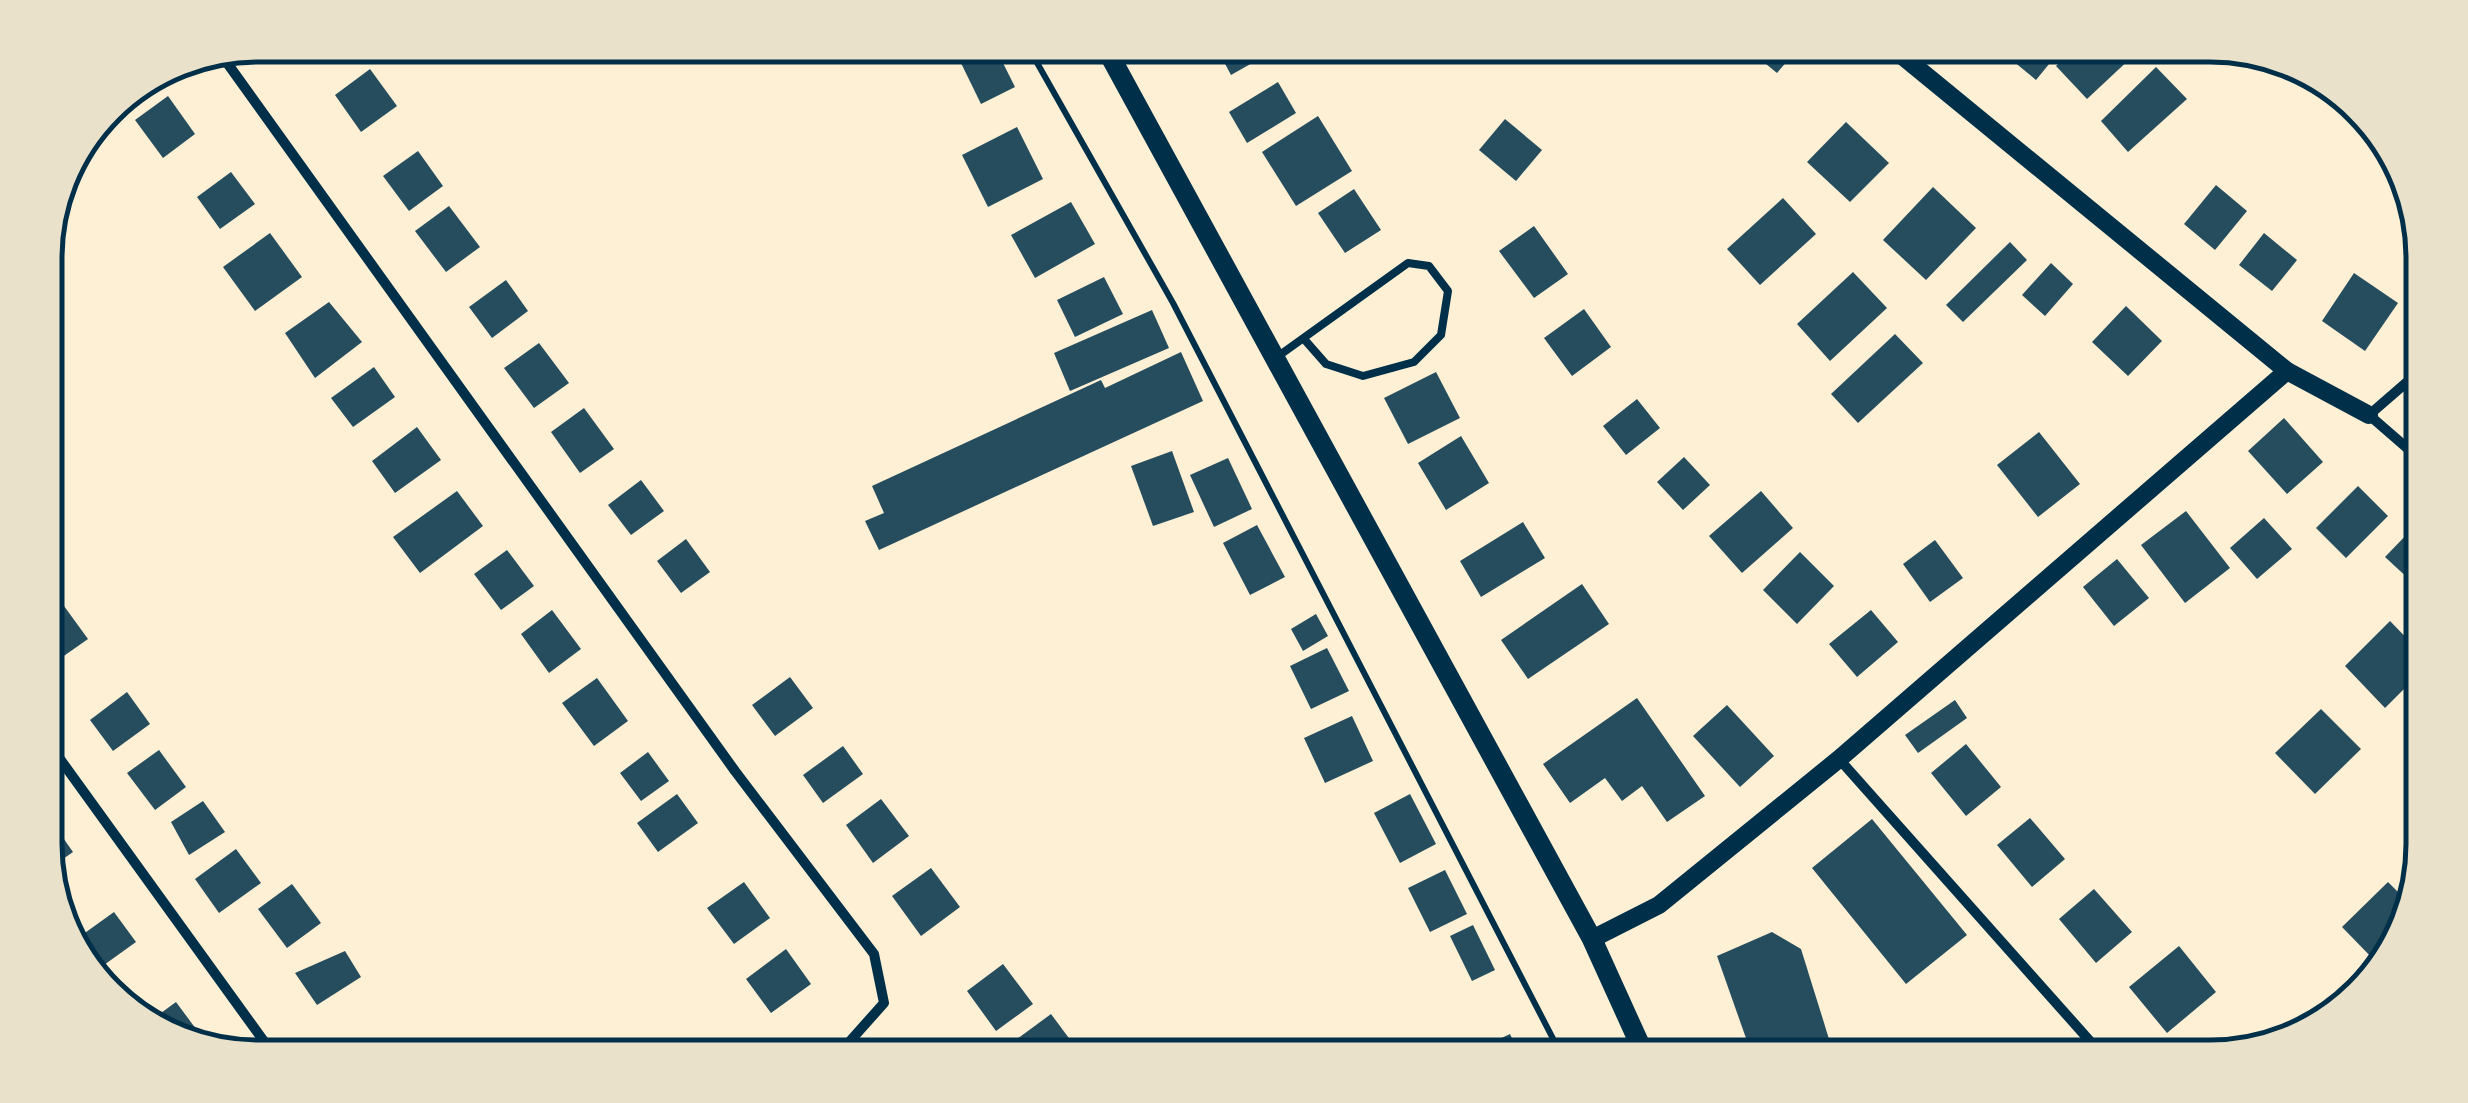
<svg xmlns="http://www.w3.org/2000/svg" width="2468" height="1103" font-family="Manrope,sans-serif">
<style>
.building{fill:#264d5e}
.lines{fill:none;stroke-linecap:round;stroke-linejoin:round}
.path{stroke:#003049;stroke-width:6}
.service{stroke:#003049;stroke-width:8}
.minor{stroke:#003049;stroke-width:10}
.tertiary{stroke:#003049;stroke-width:18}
.secondary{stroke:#003049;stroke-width:20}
.rim{fill:none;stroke:#003049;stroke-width:5}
</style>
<rect width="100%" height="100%" fill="#fdf0d5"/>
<!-- building -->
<g class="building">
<polygon points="994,45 1015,87 981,104 960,61"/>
<polygon points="1215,45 1275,45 1277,49 1231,75"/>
<polygon points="1763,45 1801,45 1777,73 1755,55"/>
<polygon points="2027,45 2060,45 2063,47 2036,80 2013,61"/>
<polygon points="2078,45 2123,45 2133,56 2087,99 2056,66"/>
<polygon points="2156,67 2187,99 2128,152 2101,121"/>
<polygon points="370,69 397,106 361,132 335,95"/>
<polygon points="1278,82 1296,113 1247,143 1229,112"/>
<polygon points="168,96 195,134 163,158 135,120"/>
<polygon points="1318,116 1352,171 1296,206 1262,152"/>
<polygon points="1505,119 1542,150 1516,181 1479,150"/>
<polygon points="1846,122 1889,163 1850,202 1807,162"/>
<polygon points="1017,127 1043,179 988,207 962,155"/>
<polygon points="418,151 443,186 409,211 383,176"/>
<polygon points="231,172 255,204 220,229 197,197"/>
<polygon points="2216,185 2247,211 2215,250 2184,224"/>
<polygon points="1933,187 1976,228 1926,280 1883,240"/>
<polygon points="1354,189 1381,230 1345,253 1318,213"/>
<polygon points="1783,198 1816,234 1760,285 1727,249"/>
<polygon points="1071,202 1095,244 1035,278 1011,235"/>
<polygon points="449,206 480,247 446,272 415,231"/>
<polygon points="1534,226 1568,274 1534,298 1499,251"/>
<polygon points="270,233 302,277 255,311 223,267"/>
<polygon points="2264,233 2297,260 2272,291 2239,265"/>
<polygon points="2010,242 2027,260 1963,322 1946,305"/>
<polygon points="2051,263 2073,284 2045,316 2022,295"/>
<polygon points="1853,272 1887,308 1830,361 1797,324"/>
<polygon points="2354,273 2398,303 2365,351 2322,321"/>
<polygon points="1104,277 1123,314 1075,337 1057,300"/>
<polygon points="506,280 528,311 492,338 469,307"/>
<polygon points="329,302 362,342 315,378 285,333"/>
<polygon points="2126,306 2162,341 2128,376 2092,342"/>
<polygon points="1584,309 1611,347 1572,376 1544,338"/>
<polygon points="1152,310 1169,348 1070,391 1054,353"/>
<polygon points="1895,334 1923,363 1858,423 1831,394"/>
<polygon points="539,343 569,383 534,408 504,368"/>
<polygon points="1181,352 1203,401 879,550 865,521 884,513 872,486 1101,380 1105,388"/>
<polygon points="374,367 395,397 353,427 331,398"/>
<polygon points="1436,372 1460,418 1408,444 1384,398"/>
<polygon points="1637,399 1660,428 1626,455 1603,426"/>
<polygon points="584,408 614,449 580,473 551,432"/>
<polygon points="2284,418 2323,462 2287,494 2248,451"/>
<polygon points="417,427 441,460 395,493 372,461"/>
<polygon points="2039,432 2080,484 2038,517 1997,465"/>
<polygon points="1461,436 1489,483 1446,510 1418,463"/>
<polygon points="1172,451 1194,512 1153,526 1131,466"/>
<polygon points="1684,457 1710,485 1683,510 1657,482"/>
<polygon points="1228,458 1252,509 1214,527 1190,475"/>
<polygon points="641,480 664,511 631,535 608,505"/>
<polygon points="2358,486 2388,516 2346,558 2316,528"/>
<polygon points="457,491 483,526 420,573 393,537"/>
<polygon points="1761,491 1793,528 1742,573 1709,536"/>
<polygon points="2186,511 2230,568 2185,603 2141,545"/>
<polygon points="2264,518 2292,549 2257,579 2230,548"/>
<polygon points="1523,522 1545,558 1481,597 1460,561"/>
<polygon points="1257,525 1285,577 1250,595 1223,543"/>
<polygon points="2411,530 2422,541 2422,570 2411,581 2385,557"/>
<polygon points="686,539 710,572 681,593 657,561"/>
<polygon points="1935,540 1963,578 1930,602 1903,564"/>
<polygon points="507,550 534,586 501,610 474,574"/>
<polygon points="1800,552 1834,586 1797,624 1763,590"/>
<polygon points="2117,559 2149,598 2114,626 2083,587"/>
<polygon points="1582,584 1609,624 1528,679 1501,640"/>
<polygon points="64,606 88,639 51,665 46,658 46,619"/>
<polygon points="552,610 581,649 549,673 521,634"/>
<polygon points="1871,610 1898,642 1857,677 1829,644"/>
<polygon points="1316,614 1328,636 1303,651 1291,629"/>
<polygon points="2390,621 2422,654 2422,671 2385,708 2345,666"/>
<polygon points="1327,648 1349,691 1311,709 1290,666"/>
<polygon points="790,677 813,708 775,736 752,705"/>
<polygon points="597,678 628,721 594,746 562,703"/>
<polygon points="127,692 150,724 113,751 90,720"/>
<polygon points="1637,698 1705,796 1667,822 1642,786 1622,801 1605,778 1570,803 1543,764"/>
<polygon points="1955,700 1967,718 1918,753 1905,735"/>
<polygon points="1727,705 1774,756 1740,787 1693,736"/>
<polygon points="2321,709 2361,749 2315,794 2275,753"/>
<polygon points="1352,716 1373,761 1325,783 1304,738"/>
<polygon points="1966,744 2001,787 1966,816 1931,773"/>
<polygon points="843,746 863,774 823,803 803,775"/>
<polygon points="159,750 186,787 155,810 127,773"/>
<polygon points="648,752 669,781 641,801 620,773"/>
<polygon points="677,794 698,823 658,852 637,823"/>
<polygon points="1410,794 1436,844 1400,863 1374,813"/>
<polygon points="881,799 909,836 873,863 846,825"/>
<polygon points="203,801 225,832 189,855 171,822"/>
<polygon points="2030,818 2065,859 2032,887 1997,845"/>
<polygon points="1872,819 1967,935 1906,984 1812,868"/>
<polygon points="52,822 73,852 47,870 47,826"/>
<polygon points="2423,839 2423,845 2417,874 2403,859"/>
<polygon points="236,849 261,883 219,913 195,879"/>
<polygon points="931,868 960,907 921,936 892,896"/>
<polygon points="1445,870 1467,914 1430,932 1408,888"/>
<polygon points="744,882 770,918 734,944 707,908"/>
<polygon points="2388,882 2411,905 2407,926 2377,963 2342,927"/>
<polygon points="292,884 321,923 287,948 258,909"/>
<polygon points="2094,889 2132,932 2096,963 2059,919"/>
<polygon points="114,912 136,942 90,975 75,940"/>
<polygon points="1473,925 1495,970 1472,981 1450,936"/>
<polygon points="1772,932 1801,949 1834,1055 1753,1058 1717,956"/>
<polygon points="2179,946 2216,992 2167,1033 2129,987"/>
<polygon points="786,949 811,984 771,1013 746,979"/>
<polygon points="345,951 361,977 317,1005 295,973"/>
<polygon points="1003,964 1033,1004 996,1031 967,991"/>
<polygon points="176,1002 199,1033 185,1044 150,1021"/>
<polygon points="1051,1014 1080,1053 1074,1058 1018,1058 1009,1045"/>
<polygon points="1510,1034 1521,1058 1459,1058"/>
</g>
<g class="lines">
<!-- path -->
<polyline class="path" points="1027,45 1173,303 1563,1058"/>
<!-- service -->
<polyline class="service" points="1277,357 1408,263 1429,266 1448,291 1441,335 1414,362 1363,376 1326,364 1304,339"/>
<!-- minor -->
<g class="minor">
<polyline points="220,53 735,771 874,954 884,1003 835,1058"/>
<polyline points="2422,369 2369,415 2422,461"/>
<polyline points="47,741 276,1058"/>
<polyline points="1839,759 2105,1058"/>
</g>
<!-- tertiary -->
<g class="tertiary">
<polyline points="1889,45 2287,371"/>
<polyline points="1592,939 1659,905 1839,759 2287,371 2369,415"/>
</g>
<!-- secondary -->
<polyline class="secondary" points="1104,45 1592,939 1646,1058"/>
</g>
<!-- crop -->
<path d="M0 0H2468V1103H0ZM258 62H2210A196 196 0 0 1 2406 258V844A196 196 0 0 1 2210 1040H258A196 196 0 0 1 62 844V258A196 196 0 0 1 258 62Z" fill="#e9e1ca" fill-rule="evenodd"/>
<path class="rim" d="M258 62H2210A196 196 0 0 1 2406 258V844A196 196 0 0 1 2210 1040H258A196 196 0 0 1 62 844V258A196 196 0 0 1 258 62Z"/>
</svg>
